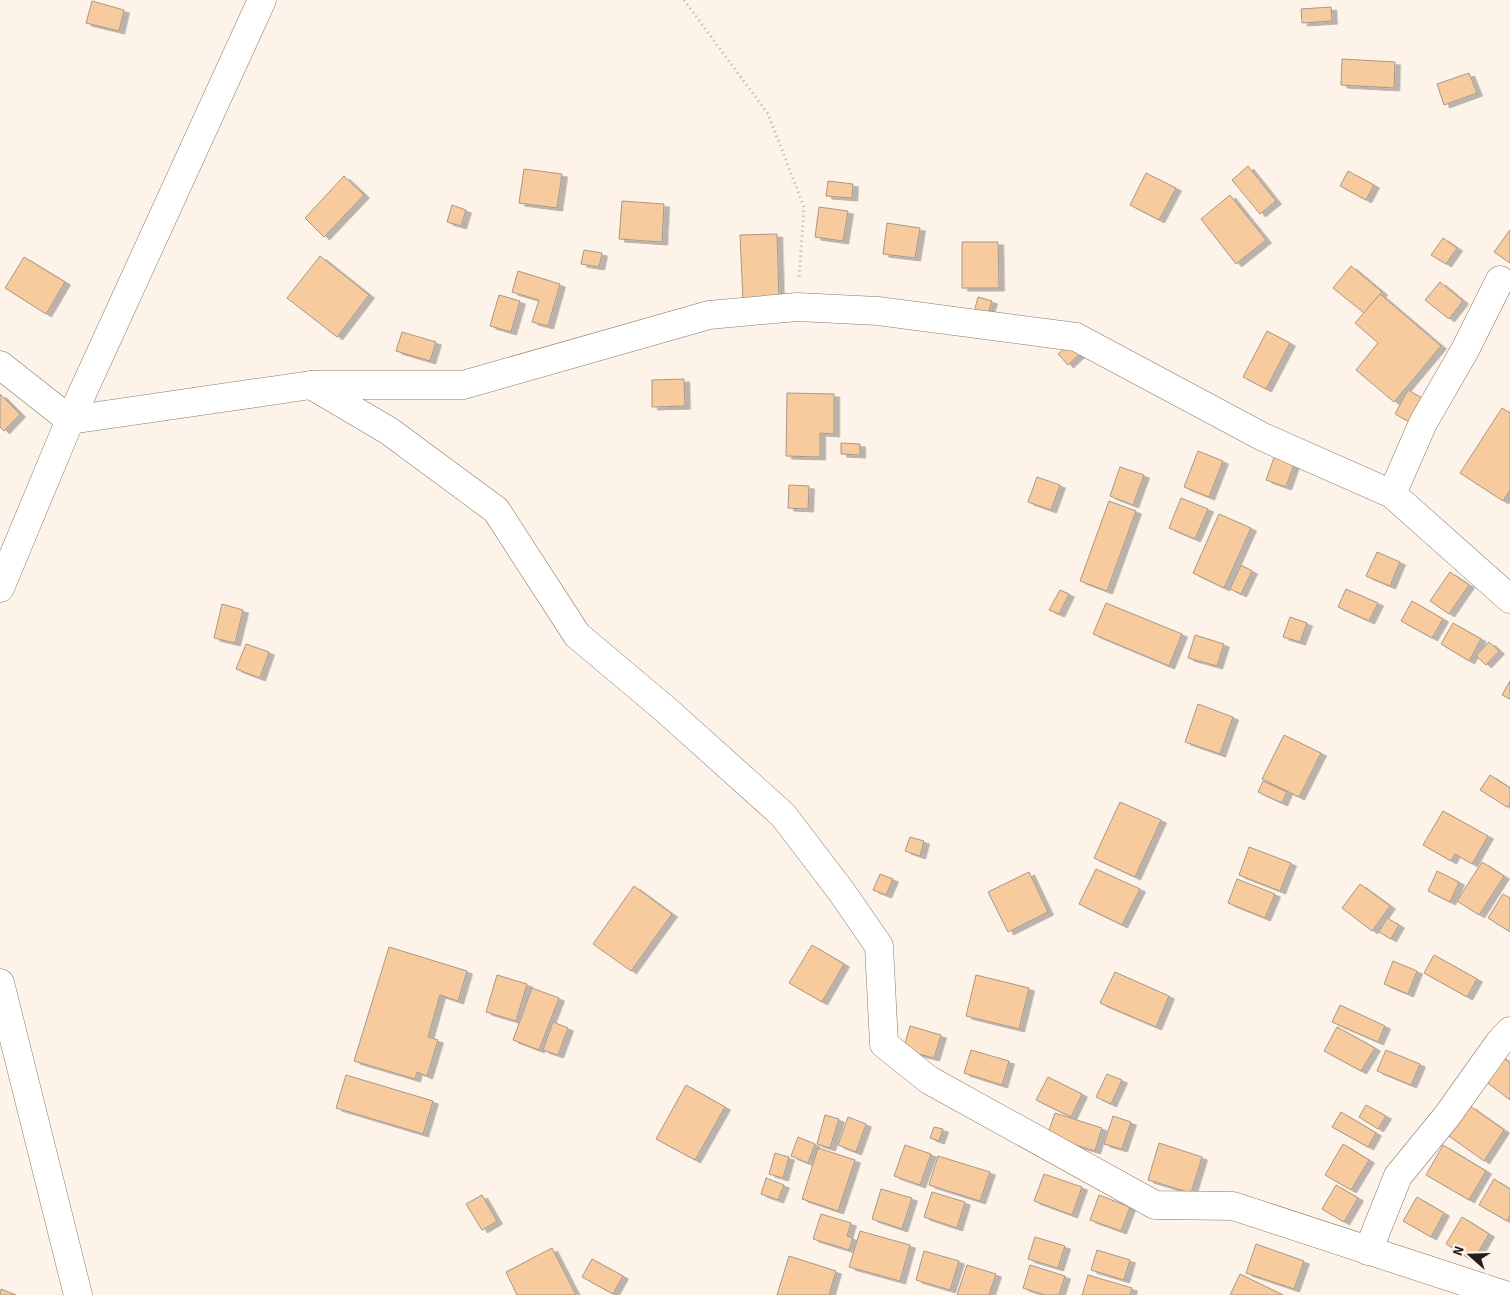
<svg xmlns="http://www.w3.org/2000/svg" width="1510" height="1295" font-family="'Source Sans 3',sans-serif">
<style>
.building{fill:#f7cb9d;stroke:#a79888;filter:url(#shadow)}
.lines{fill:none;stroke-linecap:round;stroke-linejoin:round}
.minor-casing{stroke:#88796b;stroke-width:29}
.path{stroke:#b6ada5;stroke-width:3;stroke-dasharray:1 4;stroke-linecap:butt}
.minor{stroke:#fff;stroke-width:28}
</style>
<defs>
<filter id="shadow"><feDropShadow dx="5.5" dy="3" stdDeviation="0" flood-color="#0004"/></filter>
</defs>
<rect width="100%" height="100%" fill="#fdf3e9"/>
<!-- building -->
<g class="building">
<polygon points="92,1 124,10 119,31 86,23"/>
<polygon points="1331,7 1332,21 1302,23 1301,9"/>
<polygon points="1342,59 1395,62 1394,88 1341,85"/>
<polygon points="1469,73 1477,93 1444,105 1437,84"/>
<polygon points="1248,166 1276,201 1260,214 1232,180"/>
<polygon points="524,169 562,174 557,208 519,203"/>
<polygon points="1348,171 1374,185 1366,200 1340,186"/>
<polygon points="1146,173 1176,188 1159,220 1130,205"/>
<polygon points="344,176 364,195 324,237 305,218"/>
<polygon points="828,181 853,184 852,198 826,196"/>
<polygon points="1230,195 1266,240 1236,264 1201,219"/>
<polygon points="622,201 664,204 662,242 619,239"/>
<polygon points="452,205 466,210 461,226 447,222"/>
<polygon points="819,207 848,211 843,241 815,237"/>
<polygon points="887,223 920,228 915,258 883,254"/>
<polygon points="1510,230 1510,263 1494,252"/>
<polygon points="777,234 779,299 743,300 740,235"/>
<polygon points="1443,238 1457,248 1446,264 1431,255"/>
<polygon points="962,242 998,242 999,288 962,288"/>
<polygon points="584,250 602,253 599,267 581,264"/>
<polygon points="320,256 369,295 337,337 287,298"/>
<polygon points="24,257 65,282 46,314 5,288"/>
<polygon points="1351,266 1382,292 1364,313 1333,288"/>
<polygon points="518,271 560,284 548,326 532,322 539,300 512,292"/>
<polygon points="1440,282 1463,301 1449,319 1425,300"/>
<polygon points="1380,294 1441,346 1394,402 1356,370 1378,343 1355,323"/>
<polygon points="499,295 520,301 511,332 490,326"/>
<polygon points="978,297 992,301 986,320 973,316"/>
<polygon points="1267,331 1290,343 1266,389 1243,377"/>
<polygon points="402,332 436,342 430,361 396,351"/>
<polygon points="1075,340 1084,350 1068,365 1058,354"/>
<polygon points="684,379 685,406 652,407 652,380"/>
<polygon points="1408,390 1427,401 1413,424 1395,414"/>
<polygon points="787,393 834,394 834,434 820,433 820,457 786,456"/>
<polygon points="0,394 20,414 4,431 0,427"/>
<polygon points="1502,408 1510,413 1510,490 1503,501 1460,473"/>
<polygon points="841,443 860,444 860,455 841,454"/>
<polygon points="1198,451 1223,461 1209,497 1184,487"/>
<polygon points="1276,452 1296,459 1286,487 1266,480"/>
<polygon points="1120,467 1144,475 1133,505 1110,496"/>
<polygon points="1037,477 1060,485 1051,510 1028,502"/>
<polygon points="789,485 809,486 808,509 788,508"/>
<polygon points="1181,498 1208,509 1195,539 1169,528"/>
<polygon points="1109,501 1136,511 1107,591 1080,581"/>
<polygon points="1219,514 1251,528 1224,588 1193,573"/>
<polygon points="1377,552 1400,562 1390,586 1366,576"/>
<polygon points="1241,565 1252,571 1241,594 1230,589"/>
<polygon points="1450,572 1469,585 1449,614 1430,601"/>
<polygon points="1346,589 1378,603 1369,621 1338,607"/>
<polygon points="1060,590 1069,594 1059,614 1049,610"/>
<polygon points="1412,601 1443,619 1432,638 1401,621"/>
<polygon points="1106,603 1182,634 1169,666 1093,634"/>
<polygon points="222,604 243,610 235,643 214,638"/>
<polygon points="1290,617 1307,623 1300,642 1283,637"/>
<polygon points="1453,623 1481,639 1469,661 1441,644"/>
<polygon points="1195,635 1224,644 1217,666 1188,658"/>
<polygon points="1489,642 1499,651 1486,665 1476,656"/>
<polygon points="246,644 269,652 260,678 236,669"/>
<polygon points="1510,681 1510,699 1502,695"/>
<polygon points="1198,704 1233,717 1220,754 1185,742"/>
<polygon points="1284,735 1321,753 1299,797 1262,779"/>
<polygon points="1490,775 1510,788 1510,803 1507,807 1480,790"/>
<polygon points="1263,781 1287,792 1282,803 1258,792"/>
<polygon points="1120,802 1161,820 1135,877 1094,858"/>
<polygon points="1443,811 1488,836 1472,864 1455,854 1451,861 1423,845"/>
<polygon points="910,837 924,841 920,856 905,851"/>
<polygon points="1249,847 1291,863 1280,891 1239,875"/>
<polygon points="1482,862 1504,876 1479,915 1457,901"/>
<polygon points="1096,869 1140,889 1122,925 1079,904"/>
<polygon points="1437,871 1459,882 1450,902 1428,891"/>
<polygon points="1029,872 1048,912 1008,932 988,892"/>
<polygon points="880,874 893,879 886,895 873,890"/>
<polygon points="1237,879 1275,894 1265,918 1228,903"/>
<polygon points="1360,884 1390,906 1372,931 1342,908"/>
<polygon points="634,886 672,914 631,971 593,944"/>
<polygon points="1503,894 1510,898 1510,932 1488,918"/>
<polygon points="1387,918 1399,925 1391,939 1379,932"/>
<polygon points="812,945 844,964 822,1002 789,983"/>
<polygon points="389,947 467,971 458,1001 440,995 428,1037 438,1040 427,1076 417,1072 415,1079 354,1061"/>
<polygon points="1434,955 1477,979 1467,997 1424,973"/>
<polygon points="1393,961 1417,971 1408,994 1384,984"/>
<polygon points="1115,972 1169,996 1156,1027 1100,1003"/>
<polygon points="497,975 527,984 516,1021 486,1012"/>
<polygon points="976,975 1029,988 1019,1029 966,1016"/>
<polygon points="532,988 559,998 539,1050 513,1040"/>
<polygon points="1340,1005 1385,1026 1378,1042 1332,1022"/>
<polygon points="553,1022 568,1028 558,1055 543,1050"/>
<polygon points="910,1026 941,1035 934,1058 903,1050"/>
<polygon points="1337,1027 1375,1048 1361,1071 1324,1051"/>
<polygon points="971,1050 1009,1061 1002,1085 964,1073"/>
<polygon points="1386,1050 1420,1064 1411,1085 1377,1071"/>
<polygon points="1498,1054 1510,1063 1510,1100 1480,1077"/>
<polygon points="1107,1074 1122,1080 1111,1104 1096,1097"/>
<polygon points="346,1075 433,1101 423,1134 336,1108"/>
<polygon points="1048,1077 1082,1094 1071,1117 1036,1100"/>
<polygon points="686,1085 725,1107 695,1160 656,1139"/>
<polygon points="1366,1105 1386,1116 1378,1129 1359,1117"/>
<polygon points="1470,1106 1504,1130 1484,1161 1449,1136"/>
<polygon points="1341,1112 1376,1133 1368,1147 1332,1127"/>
<polygon points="1055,1113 1102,1128 1095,1151 1047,1136"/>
<polygon points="825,1115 839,1119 830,1148 817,1144"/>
<polygon points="1113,1116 1131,1122 1122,1149 1104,1144"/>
<polygon points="848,1117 866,1124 856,1152 838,1145"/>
<polygon points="934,1127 943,1129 939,1141 930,1138"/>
<polygon points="798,1137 815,1144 808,1163 791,1156"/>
<polygon points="1159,1143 1202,1157 1191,1193 1148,1180"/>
<polygon points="1343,1144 1369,1160 1351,1190 1325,1175"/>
<polygon points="905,1145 931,1154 920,1185 894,1176"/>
<polygon points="1443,1145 1486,1171 1469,1200 1426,1175"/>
<polygon points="818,1148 855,1160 838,1211 802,1199"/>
<polygon points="775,1153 789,1157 783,1178 769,1174"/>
<polygon points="938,1156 990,1172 980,1201 929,1185"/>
<polygon points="1044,1174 1082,1187 1072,1215 1034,1201"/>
<polygon points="766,1178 784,1185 778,1200 761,1194"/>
<polygon points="1494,1179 1510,1189 1510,1215 1507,1221 1479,1205"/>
<polygon points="1336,1185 1358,1198 1344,1222 1322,1209"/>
<polygon points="881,1189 912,1198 902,1229 872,1219"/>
<polygon points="932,1192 965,1202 957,1228 924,1217"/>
<polygon points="482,1195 497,1221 482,1230 466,1204"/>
<polygon points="1099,1195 1130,1207 1121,1231 1090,1220"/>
<polygon points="1417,1197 1444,1213 1431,1237 1403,1221"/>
<polygon points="821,1214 851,1223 847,1236 853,1238 849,1250 813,1239"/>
<polygon points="1462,1217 1489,1234 1473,1261 1446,1244"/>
<polygon points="860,1231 910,1245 900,1281 849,1267"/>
<polygon points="1035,1237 1065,1246 1058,1268 1028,1259"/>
<polygon points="1256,1244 1304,1261 1294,1289 1246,1273"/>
<polygon points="552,1248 576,1295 517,1295 506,1272"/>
<polygon points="1097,1250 1130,1260 1124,1280 1091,1270"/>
<polygon points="924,1251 959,1261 950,1290 916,1280"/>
<polygon points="789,1256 836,1271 829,1295 777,1295"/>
<polygon points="592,1259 623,1276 613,1294 582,1277"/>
<polygon points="967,1265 996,1274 989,1295 957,1295"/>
<polygon points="1030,1265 1065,1276 1059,1295 1045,1295 1023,1288"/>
<polygon points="1240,1274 1283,1295 1230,1295"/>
<polygon points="1088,1275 1132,1288 1130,1295 1082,1295"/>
<polygon points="1,1289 16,1295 0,1295"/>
</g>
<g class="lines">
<defs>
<g id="minor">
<polyline points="0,365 70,420 311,385 463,385 709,315 797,307 878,311 1076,337 1263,437 1392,494 1510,599"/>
<polyline points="311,385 389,431 496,510 577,635 665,709 783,815 841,891 879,946 884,1044 929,1080 1155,1205 1233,1206 1505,1295"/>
<polyline points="1392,494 1423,423 1465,350 1500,280"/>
<polyline points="0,588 70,420 262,0"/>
<polyline points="0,983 78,1295"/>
<polyline points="1368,1251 1398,1176 1447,1116 1499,1043 1510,1031"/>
</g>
</defs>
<!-- minor casing -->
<use href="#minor" class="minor-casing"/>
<!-- path -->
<polyline class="path" points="684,0 768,114 804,207 799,280"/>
<!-- minor -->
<use href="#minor" class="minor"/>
</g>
<!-- north arrow -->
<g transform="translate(1470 1255) rotate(290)" stroke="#fdf3e9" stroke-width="4" paint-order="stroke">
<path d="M0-4L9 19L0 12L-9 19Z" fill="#251f19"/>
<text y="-8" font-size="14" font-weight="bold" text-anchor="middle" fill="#251f19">N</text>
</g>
</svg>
